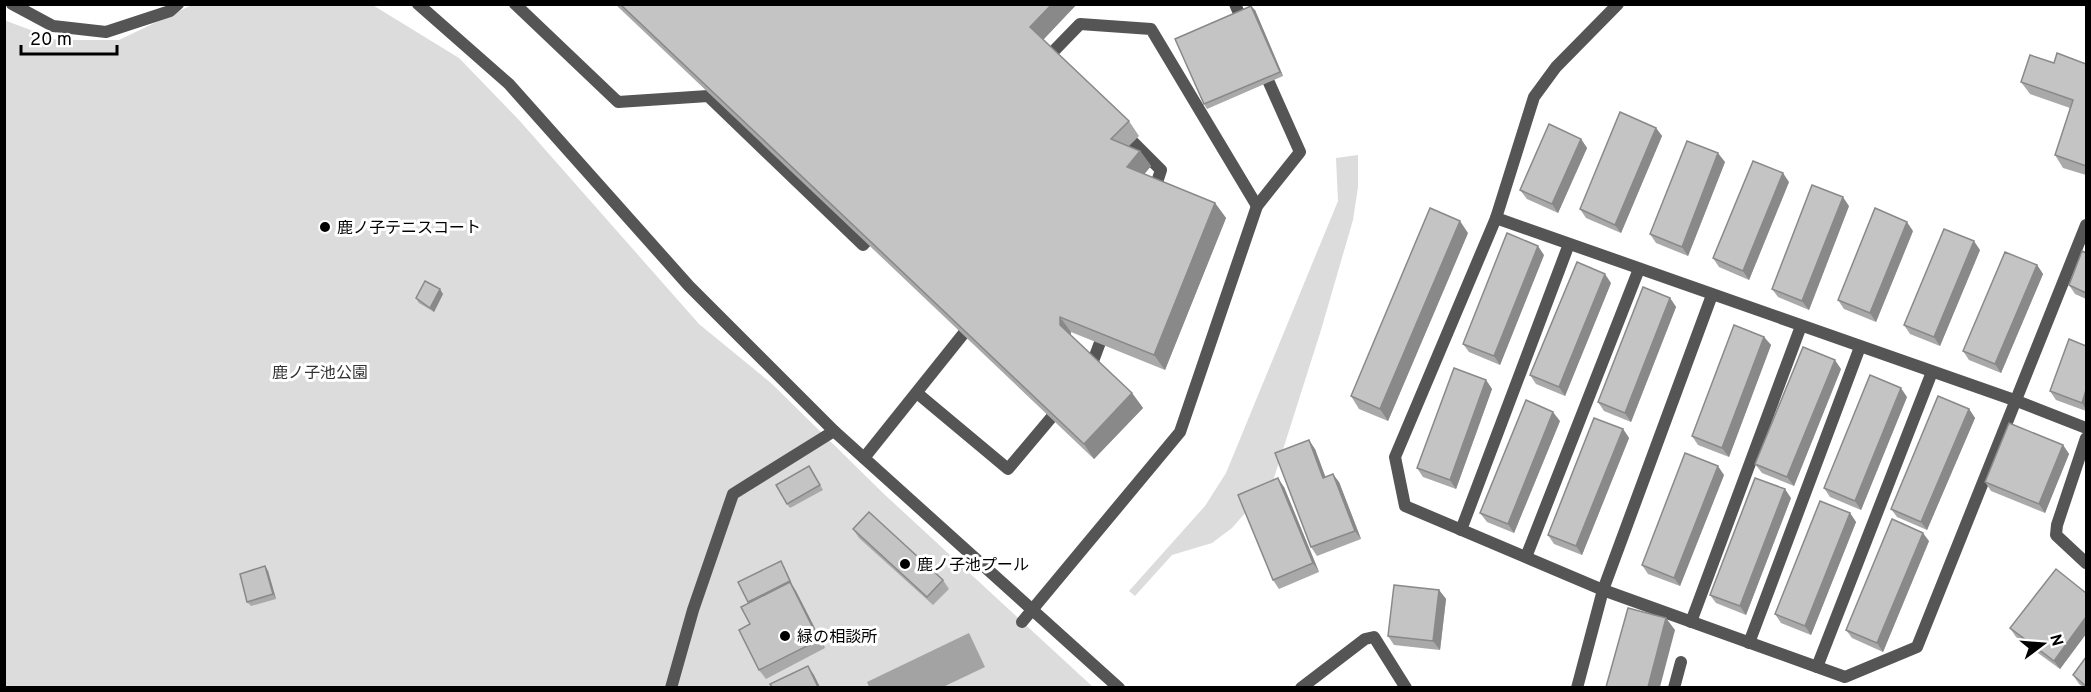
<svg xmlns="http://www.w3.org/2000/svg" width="2091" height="692" font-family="Overpass,'Noto Sans JP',sans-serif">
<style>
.green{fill:#dcdcdc}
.water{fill:#a3a3a3}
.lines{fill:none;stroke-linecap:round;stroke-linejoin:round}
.service{stroke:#555;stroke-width:12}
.minor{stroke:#555;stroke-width:12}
.tertiary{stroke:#555;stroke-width:12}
.wall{fill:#a9a9a9}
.shaded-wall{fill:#898989}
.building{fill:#c4c4c4;stroke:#898989;stroke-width:1.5}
.poi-dot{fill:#000;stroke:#fff;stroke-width:2}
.labels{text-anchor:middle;stroke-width:6;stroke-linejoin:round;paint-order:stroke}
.poi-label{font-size:16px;fill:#000;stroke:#fff;text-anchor:start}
.park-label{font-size:16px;fill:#333;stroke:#fff}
</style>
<rect width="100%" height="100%" fill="#fff"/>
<!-- green -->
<g class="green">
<polygon points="371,4 459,58 519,120 699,324 771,383 884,494 1093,687 5,687 4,20 57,40 119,40 192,5"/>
<polygon points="1358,155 1358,187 1353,220 1321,330 1273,481 1232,528 1212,543 1172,555 1135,596 1129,591 1205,506 1226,473 1338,201 1336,158"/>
</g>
<!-- water -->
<polygon class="water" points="969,633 985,667 943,687 869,687 867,682"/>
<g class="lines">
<!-- service -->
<g class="service">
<polyline points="515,4 618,102 708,96 863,245 876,231"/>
<polyline points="1235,4 1244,25"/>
<polyline points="1044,61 1080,24 1151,29 1257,206"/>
<polyline points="1122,136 1124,133 1161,170 1153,194"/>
<polyline points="1089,372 1105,329"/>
<polyline points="917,393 1008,469 1061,406"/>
<polyline points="864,458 972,323"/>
<polyline points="1022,622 1180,432 1257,206 1300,152 1263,69"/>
</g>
<!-- minor -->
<g class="minor">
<polyline points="1496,218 1534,97 1556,67 1618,4"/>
<polyline points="2086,225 1917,647 1845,677 1603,590 1405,506 1395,457 1496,218 2017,401 2086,428"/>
<polyline points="2086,438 2057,525 2056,535 2086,563"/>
<polyline points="1461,530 1569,244"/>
<polyline points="1526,557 1639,269"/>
<polyline points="1691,622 1801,326"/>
<polyline points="1749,643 1860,347"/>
<polyline points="1817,667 1932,372"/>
<polyline points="671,688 693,610 733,494 834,431"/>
<polyline points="1301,688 1365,639 1374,637 1406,688"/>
<polyline points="1577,688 1603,590 1712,295"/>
<polyline points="1674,688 1681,662"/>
</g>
<!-- tertiary -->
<g class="tertiary">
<polyline points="12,4 53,26 106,32 170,11 178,4"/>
<polyline points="418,4 509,84 689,286 834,431 1119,688"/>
</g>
</g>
<!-- wall -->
<g class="wall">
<polygon points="615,4 1077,4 1043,40 1129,121 1139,136 1129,146 1140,151 1151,166 1144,174 1215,203 1226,218 1165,370 1071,332 1071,335 1132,393 1143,408 1094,459"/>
<polygon points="1255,10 1283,76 1207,109 1204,104"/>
<polygon points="2054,63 2086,64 2086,175 2063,168 2055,155 2070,108 2030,94 2021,82"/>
<polygon points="1656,128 1662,136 1621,233 1586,218 1580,209"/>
<polygon points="1581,139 1587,148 1558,213 1527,199 1520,190"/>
<polygon points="1725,162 1688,256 1656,243 1650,234"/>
<polygon points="1789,182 1749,280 1719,267 1713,258"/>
<polygon points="1849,206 1809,310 1778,297 1772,289"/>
<polygon points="1913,231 1876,322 1844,309 1838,300"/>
<polygon points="1468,233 1388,421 1359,409 1351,396"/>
<polygon points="1980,250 1940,346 1910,334 1904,325"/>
<polygon points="2086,253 2086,299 2075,294 2069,285"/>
<polygon points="1544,255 1500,365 1469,352 1463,344"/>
<polygon points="2037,265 2043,274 2001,373 1969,360 1963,351"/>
<polygon points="1611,283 1565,396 1536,384 1530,375"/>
<polygon points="443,294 434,312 419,303 416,298"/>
<polygon points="1670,298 1676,307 1631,422 1604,411 1598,402"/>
<polygon points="1764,337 1771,345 1729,457 1698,445 1692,436"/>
<polygon points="2086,346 2086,411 2056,400 2050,391"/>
<polygon points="1841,369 1794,486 1762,473 1755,464"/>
<polygon points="1486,380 1492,389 1456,489 1423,477 1417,468"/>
<polygon points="1907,397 1861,510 1830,497 1824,488"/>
<polygon points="1969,409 1975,418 1927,530 1897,517 1891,509"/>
<polygon points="1560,421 1514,533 1487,522 1480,513"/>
<polygon points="1623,429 1629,438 1582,555 1554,544 1548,535"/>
<polygon points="2063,445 2069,454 2045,513 1991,491 1985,482"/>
<polygon points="1315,449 1325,477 1339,482 1361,539 1317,556 1311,547"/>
<polygon points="812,471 823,490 790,508 787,504"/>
<polygon points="1724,475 1680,586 1648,574 1642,565"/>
<polygon points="1284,487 1319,572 1279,589 1273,580"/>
<polygon points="1791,498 1746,615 1716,603 1710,595"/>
<polygon points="1850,513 1856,522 1811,635 1781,623 1775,614"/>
<polygon points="853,529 943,580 949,589 933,605 859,538"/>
<polygon points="1929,541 1883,652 1852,638 1846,630"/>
<polygon points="265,566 268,571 276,599 251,606 247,602"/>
<polygon points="784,566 793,586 825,648 766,679 759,670 750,624 749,603 738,582"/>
<polygon points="1439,590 1446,599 1440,650 1394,645 1388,636"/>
<polygon points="2086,593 2086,634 2060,669 2016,637 2010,628"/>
<polygon points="2086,657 2086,687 2083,687 2079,684 2073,675"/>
</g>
<!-- shaded-wall -->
<g class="shaded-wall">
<polygon points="1052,4 1077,4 1041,42 1030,27"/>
<polygon points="1251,6 1255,10 1283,76 1280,72"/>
<polygon points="1656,128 1662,136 1621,233 1615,225"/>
<polygon points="1581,139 1587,148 1558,213 1552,204"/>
<polygon points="1140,151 1151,166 1138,182 1127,167"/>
<polygon points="1718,153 1725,162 1688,256 1682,247"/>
<polygon points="1783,173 1789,182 1749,280 1743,271"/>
<polygon points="1843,197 1849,206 1809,310 1802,301"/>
<polygon points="1215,203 1226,218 1165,370 1154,355"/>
<polygon points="1460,221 1468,233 1388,421 1380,409"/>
<polygon points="1907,222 1913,231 1876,322 1870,313"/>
<polygon points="1974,241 1980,250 1940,346 1934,337"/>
<polygon points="1538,246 1544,255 1500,365 1494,356"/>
<polygon points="2037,265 2043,274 2001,373 1995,364"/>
<polygon points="1605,274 1611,283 1565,396 1559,387"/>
<polygon points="440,289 443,294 434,312 430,308"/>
<polygon points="1670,298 1676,307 1631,422 1625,413"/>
<polygon points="1060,317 1071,332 1071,340 1060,325"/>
<polygon points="1764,337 1771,345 1729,457 1722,448"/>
<polygon points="1835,360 1841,369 1794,486 1787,477"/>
<polygon points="1486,380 1492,389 1456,489 1450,480"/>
<polygon points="1901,388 1907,397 1861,510 1855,501"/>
<polygon points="2086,390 2086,410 2082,403"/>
<polygon points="1132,393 1143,408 1094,459 1084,444"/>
<polygon points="1969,409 1975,418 1927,530 1921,522"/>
<polygon points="1553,412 1560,421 1514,533 1508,524"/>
<polygon points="1623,429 1629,438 1582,555 1576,546"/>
<polygon points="1309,440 1315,449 1329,486 1323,478"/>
<polygon points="2063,445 2069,454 2045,513 2039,504"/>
<polygon points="1718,466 1724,475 1680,586 1674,578"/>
<polygon points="1333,474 1339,482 1361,539 1355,531"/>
<polygon points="1278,478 1284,487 1319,572 1313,563"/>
<polygon points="1785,489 1791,498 1746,615 1740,606"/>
<polygon points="1850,513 1856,522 1811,635 1805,626"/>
<polygon points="1923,533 1929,541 1883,652 1877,643"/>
<polygon points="265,566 268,571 276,599 273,594"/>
<polygon points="790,582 796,591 825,648 819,640"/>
<polygon points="1439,590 1446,599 1440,650 1433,641"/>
<polygon points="2086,617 2086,634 2060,669 2054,661"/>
<polygon points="1666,618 1675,630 1660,687 1648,687"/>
<polygon points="808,666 814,675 820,687 818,687"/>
</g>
<!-- building -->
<g class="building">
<polygon points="620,4 1052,4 1030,27 1129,121 1111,139 1140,151 1127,167 1215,203 1154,355 1060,317 1060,325 1132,393 1084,444"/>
<polygon points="1251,6 1280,72 1204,104 1175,39"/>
<polygon points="2057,53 2086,64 2086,166 2055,155 2073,100 2021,82 2030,55 2054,63"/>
<polygon points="1620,112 1656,128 1615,225 1580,209"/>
<polygon points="1549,124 1581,139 1552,204 1520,190"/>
<polygon points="1687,141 1718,153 1682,247 1650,234"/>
<polygon points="1753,161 1783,173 1743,271 1713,258"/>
<polygon points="1812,185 1843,197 1802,301 1772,289"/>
<polygon points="1430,208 1460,221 1380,409 1351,396"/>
<polygon points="1875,208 1907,222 1870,313 1838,300"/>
<polygon points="1944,229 1974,241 1934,337 1904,325"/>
<polygon points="1507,233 1538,246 1494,356 1463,344"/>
<polygon points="2082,251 2086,253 2086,293 2069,285"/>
<polygon points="2005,252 2037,265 1995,364 1963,351"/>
<polygon points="1577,262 1605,274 1559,387 1530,375"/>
<polygon points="425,281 440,289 430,308 416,298"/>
<polygon points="1643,287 1670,298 1625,413 1598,402"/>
<polygon points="1734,325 1764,337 1722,448 1692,436"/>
<polygon points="2069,339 2086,346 2086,390 2082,403 2050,391"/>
<polygon points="1803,347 1835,360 1787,477 1755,464"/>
<polygon points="1454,368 1486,380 1450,480 1417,468"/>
<polygon points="1870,375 1901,388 1855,501 1824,488"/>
<polygon points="1938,396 1969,409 1921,522 1891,509"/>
<polygon points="1526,400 1553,412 1508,524 1480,513"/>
<polygon points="1594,418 1623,429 1576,546 1548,535"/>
<polygon points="2009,423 2063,445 2039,504 1985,482"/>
<polygon points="1309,440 1323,478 1333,474 1355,531 1311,547 1275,453"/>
<polygon points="1685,453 1718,466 1674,578 1642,565"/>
<polygon points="809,466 820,485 787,504 776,485"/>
<polygon points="1278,478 1313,563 1273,580 1238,495"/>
<polygon points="1755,478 1785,489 1740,606 1710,595"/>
<polygon points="1820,501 1850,513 1805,626 1775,614"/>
<polygon points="869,512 943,580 927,597 853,529"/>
<polygon points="1892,519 1923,533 1877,643 1846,630"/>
<polygon points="781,561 790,581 748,602 738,582"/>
<polygon points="265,566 273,594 247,602 240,574"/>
<polygon points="2056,569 2086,593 2086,617 2054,661 2010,628"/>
<polygon points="790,582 819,640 759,670 739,630 750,624 741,607"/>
<polygon points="1394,585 1439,590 1433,641 1388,636"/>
<polygon points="1628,608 1666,618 1648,687 1606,687"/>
<polygon points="2086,657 2086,686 2073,675"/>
<polygon points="808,666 818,687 772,687 770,684"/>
</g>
<!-- markers -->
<g class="poi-dot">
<circle cx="325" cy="227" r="6"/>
<circle cx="905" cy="564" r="6"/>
<circle cx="785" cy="636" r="6"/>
</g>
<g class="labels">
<!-- poi labels -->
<g class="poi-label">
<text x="337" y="233">鹿ノ子テニスコート</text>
<text x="917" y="570">鹿ノ子池プール</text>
<text x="797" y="642">緑の相談所</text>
</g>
<!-- park labels -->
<g class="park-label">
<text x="320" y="378">鹿ノ子池公園</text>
</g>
</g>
<!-- border -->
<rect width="2091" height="692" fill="none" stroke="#000000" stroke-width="12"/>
<!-- north arrow -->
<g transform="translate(2043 644) rotate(74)" stroke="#ffffff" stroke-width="4.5" paint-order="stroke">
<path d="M0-4.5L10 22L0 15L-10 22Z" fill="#000000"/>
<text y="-9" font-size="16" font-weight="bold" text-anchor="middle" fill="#000000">N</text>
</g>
<!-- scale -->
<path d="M21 45v9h96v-9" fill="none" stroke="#000000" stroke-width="3"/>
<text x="30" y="45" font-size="18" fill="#000000" stroke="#ffffff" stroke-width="4.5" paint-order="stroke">20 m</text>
</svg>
